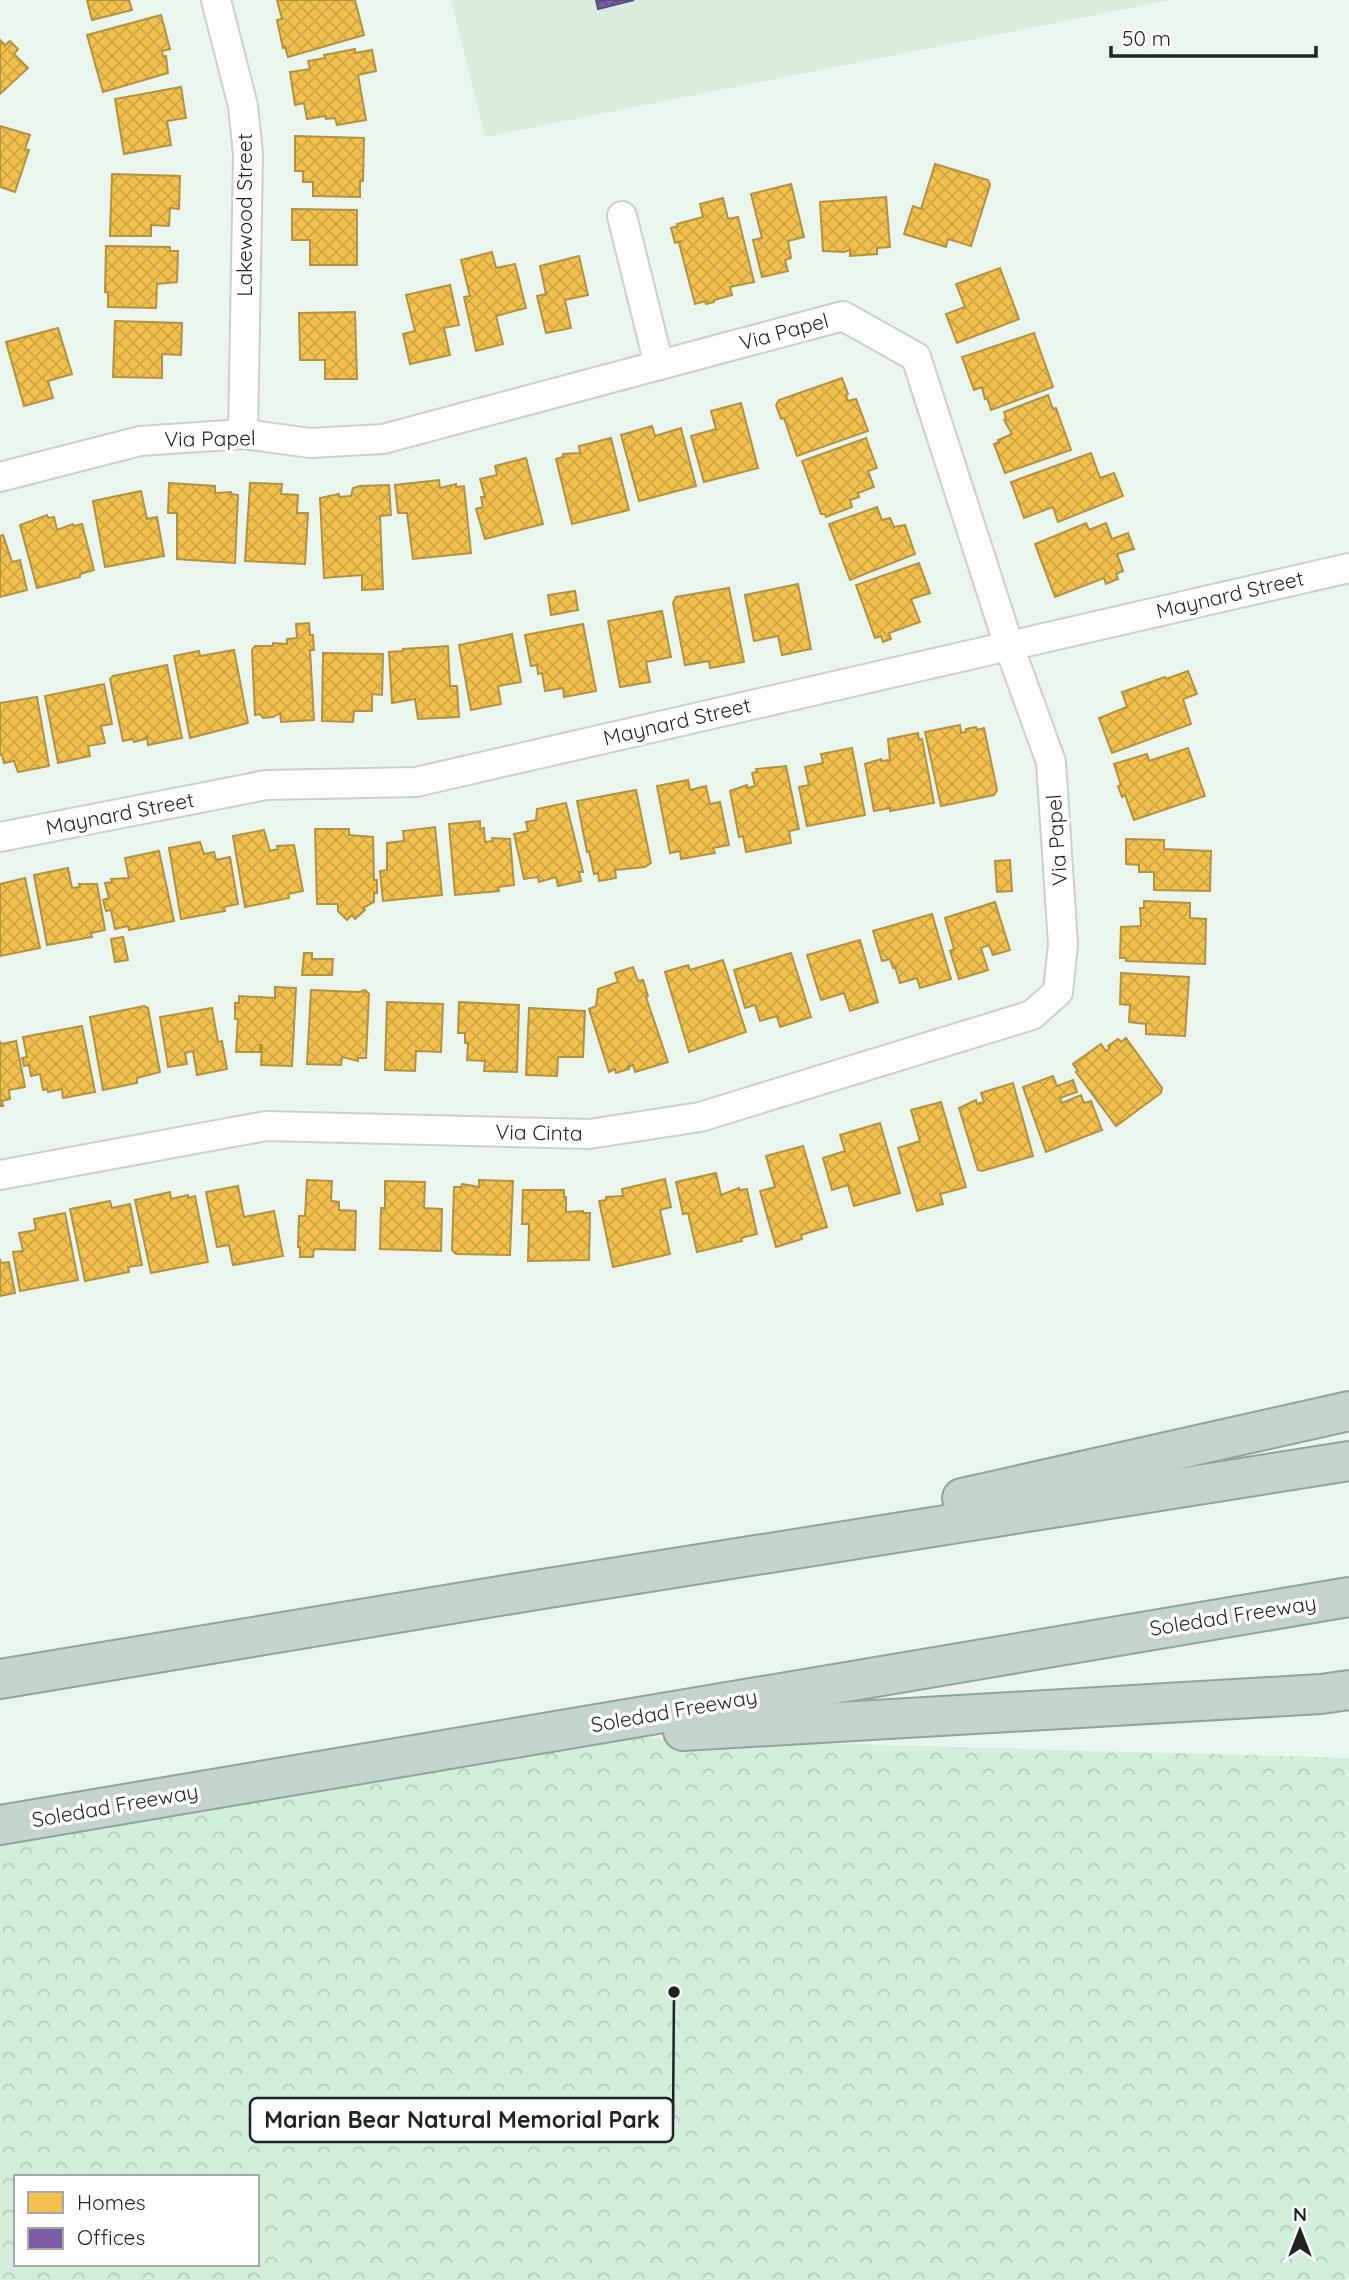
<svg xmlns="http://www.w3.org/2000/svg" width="1349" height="2280" font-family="Quicksand,sans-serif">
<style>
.built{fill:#d9ecde}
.forest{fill:url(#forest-crowns);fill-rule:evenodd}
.homes{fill:url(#homes-cross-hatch);stroke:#b29240;stroke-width:2}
.offices{fill:url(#offices-cross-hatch);stroke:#5f4d7e;stroke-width:2}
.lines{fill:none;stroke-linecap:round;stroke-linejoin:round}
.minor-casing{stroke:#c9d1cb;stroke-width:32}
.motorway-casing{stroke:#91a499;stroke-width:42}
.minor{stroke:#fcfefc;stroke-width:28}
.motorway{stroke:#c5d4cb;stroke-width:38}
.labels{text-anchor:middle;stroke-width:7;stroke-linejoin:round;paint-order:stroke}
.street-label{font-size:21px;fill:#1e2520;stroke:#fff}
.leader{fill:none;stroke:#1e2520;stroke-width:2.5}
.callout-dot{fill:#1e2520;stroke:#fff;stroke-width:2.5}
.callout{fill:#fff;stroke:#1e2520;stroke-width:2.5}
.callout-label{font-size:23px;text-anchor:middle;font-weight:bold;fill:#1e2520}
</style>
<defs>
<pattern id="forest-crowns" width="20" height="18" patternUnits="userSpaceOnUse" patternTransform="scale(1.75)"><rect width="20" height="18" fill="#d2efdb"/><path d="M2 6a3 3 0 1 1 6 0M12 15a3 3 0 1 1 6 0" fill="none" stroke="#b4cdbc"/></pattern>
<pattern id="homes-cross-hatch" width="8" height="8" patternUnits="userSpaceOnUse" patternTransform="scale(1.75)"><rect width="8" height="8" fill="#f2c14e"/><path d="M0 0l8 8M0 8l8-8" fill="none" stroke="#cfa644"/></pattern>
<pattern id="offices-cross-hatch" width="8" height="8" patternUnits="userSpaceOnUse" patternTransform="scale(1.75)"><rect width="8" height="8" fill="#7b5ea7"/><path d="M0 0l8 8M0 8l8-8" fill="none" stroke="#644d88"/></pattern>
</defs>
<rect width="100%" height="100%" fill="#eaf5ed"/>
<!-- built -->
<polygon class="built" points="451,0 1171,0 485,137"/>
<!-- forest -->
<path class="forest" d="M496 1734 1349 1758V2280H0V1808ZM16 2177H257V2264H16Z"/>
<!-- homes -->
<g class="homes">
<polygon points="87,0 129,0 132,10 92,20"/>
<polygon points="277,0 355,0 364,35 288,57 285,47 283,48 277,20 282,19"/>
<polygon points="161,15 170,49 162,51 163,57 166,56 168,73 103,92 87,35"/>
<polygon points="0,40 5,45 10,41 18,49 14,54 28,68 0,94"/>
<polygon points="355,49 355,53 372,50 376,71 358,75 366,120 337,125 335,118 326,119 325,116 307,119 304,103 295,105 290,72 310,69 308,61 325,58 324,55"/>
<polygon points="181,87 186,118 167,121 171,145 124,154 115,99"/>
<polygon points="0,126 30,135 25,149 29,150 15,192 0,187"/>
<polygon points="295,136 364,138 363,181 360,181 360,197 313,196 313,182 303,182 303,171 295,171"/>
<polygon points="935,164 988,180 990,185 971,246 948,239 946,247 904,234 913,206 921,209"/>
<polygon points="112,174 180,176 179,209 170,208 169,226 151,225 151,236 110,236"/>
<polygon points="791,184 804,237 788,241 791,258 785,260 788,271 762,277 753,240 762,238 751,194"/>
<polygon points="886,197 890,247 877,248 877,254 850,256 850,250 844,252 823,251 820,202"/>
<polygon points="723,198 728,219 738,217 754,282 730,287 732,295 714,300 714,302 706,304 705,301 695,304 679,243 681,241 675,243 671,228 678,226 677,224 703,217 700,204"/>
<polygon points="292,209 357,210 357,265 310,265 310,240 292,240"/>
<polygon points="106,246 170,247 170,251 178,251 177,282 157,284 156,308 108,307 108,293 105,292"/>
<polygon points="492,252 496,268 515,264 526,308 496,316 503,344 476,351 464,297 470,296 461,260"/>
<polygon points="579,256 588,295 565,300 571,328 546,333 537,296 546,294 540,266"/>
<polygon points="1000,268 1019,319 957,343 946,314 965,307 956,284"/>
<polygon points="450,285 459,325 444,328 450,355 410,364 403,334 415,331 406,295"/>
<polygon points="355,312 357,379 325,379 325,360 300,360 299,313"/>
<polygon points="115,321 182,323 181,355 162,354 162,378 113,377"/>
<polygon points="58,328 72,374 48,381 53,398 24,406 6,342"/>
<polygon points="1034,333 1053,387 991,410 987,398 985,399 982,387 974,390 962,357"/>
<polygon points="842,378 848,394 846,395 848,401 856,399 868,431 797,456 784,418 781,419 776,405 779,400"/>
<polygon points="1048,395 1053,409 1056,408 1071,450 1005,473 994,444 999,442 998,440 1012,434 1004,420 1006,419 1004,412"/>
<polygon points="741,403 758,468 704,482 691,436 716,429 711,411"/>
<polygon points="652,426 655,436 681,428 696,486 639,501 621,435"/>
<polygon points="611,438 629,510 572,524 556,459 563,457 563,454 580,453 579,446"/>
<polygon points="866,438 877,468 868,471 874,487 858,493 859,497 850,500 852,507 826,517 825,514 821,514 802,461"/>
<polygon points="1091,453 1100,478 1114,473 1123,496 1058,522 1053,507 1024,518 1011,482"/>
<polygon points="526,458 543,524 485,539 476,509 483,507 481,497 485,497 480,479 497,475 495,466"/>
<polygon points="439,480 440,488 456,484 456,487 464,486 471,553 413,559 407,513 398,513 395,485"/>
<polygon points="169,483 215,486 215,493 231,492 231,494 238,495 235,563 177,559 177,513 168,513"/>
<polygon points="250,483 282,484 281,494 298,495 297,513 308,513 305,564 245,561"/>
<polygon points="389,485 391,515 380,516 383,589 362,590 362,575 324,578 320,498 339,494 339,497 351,496 353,488 360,486"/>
<polygon points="141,491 147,519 157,517 164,556 105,567 93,501"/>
<polygon points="877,507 882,520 890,518 894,527 905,525 915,554 850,580 829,524"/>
<polygon points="47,515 48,518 54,517 57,530 73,524 74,526 82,524 94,570 80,574 80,577 37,588 20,525"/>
<polygon points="1086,523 1089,530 1106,523 1112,539 1128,533 1134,549 1117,554 1123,571 1116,574 1118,579 1106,584 1104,578 1055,597 1035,544"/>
<polygon points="3,535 12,562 20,560 27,590 0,597 0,536"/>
<polygon points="919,563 930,593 911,599 920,622 889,633 891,639 883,642 881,636 875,638 856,585"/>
<polygon points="798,584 811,649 782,655 778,636 754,641 745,595"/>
<polygon points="729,588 744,662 710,668 709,661 685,665 673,603 676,597"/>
<polygon points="575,591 578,610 551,615 548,595"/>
<polygon points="662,611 671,657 646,662 650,682 620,687 608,621"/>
<polygon points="309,623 310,635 313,635 314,650 310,650 314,720 281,722 280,713 273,717 263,718 260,714 255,715 252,650 255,646 273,646 273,643 287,644 287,639 297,638 296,624"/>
<polygon points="583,624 596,691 564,697 563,688 545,691 542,673 538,674 537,665 531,666 525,635"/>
<polygon points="512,634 521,682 498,686 501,704 471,710 459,645"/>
<polygon points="448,646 450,686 457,686 459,717 418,719 415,699 392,703 389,652 403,651 403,649"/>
<polygon points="234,650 248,723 190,738 174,656 199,651 200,656"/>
<polygon points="323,653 383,654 382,695 372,694 372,711 354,711 353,722 322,721"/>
<polygon points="167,665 182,738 148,745 147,737 145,739 134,742 133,739 123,741 110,679 113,676"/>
<polygon points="1188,671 1197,694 1183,699 1191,724 1112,753 1099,718 1127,707 1122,692 1165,677 1166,679"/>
<polygon points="104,684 112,724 101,726 105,743 88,746 90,756 58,763 45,696"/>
<polygon points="37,697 49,766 18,772 14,761 4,763 2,755 0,755 0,703"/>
<polygon points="960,725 961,733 966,732 966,729 976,727 977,730 984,728 997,790 994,795 941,806 925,732"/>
<polygon points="918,733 919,740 922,739 934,803 890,811 890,808 874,811 865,764 881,759 881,761 890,760 888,739"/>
<polygon points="852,748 865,815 807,826 799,787 809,785 805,767 823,763 821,754"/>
<polygon points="1188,748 1205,796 1134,820 1125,795 1122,797 1118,786 1121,785 1114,764 1147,754 1149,761"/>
<polygon points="786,766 799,829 789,831 791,843 746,852 743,836 739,837 730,791 747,785 748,788 755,786 752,773 757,772 756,769"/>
<polygon points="688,780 690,790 706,786 710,804 720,802 729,845 713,848 715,853 681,859 680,851 670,853 657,786"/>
<polygon points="636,790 651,863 645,867 615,870 616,878 599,881 598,873 594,874 589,851 587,852 577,801"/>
<polygon points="566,803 583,872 579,872 581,881 558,886 556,877 539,882 538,877 524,879 514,834 528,831 526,822 536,820 537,809"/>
<polygon points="480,821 480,829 484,828 485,842 493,841 492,838 510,839 514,885 498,887 499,891 455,895 449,824"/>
<polygon points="435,827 442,895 383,901 380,871 387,870 387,843 404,841 403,831"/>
<polygon points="315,829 349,829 349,835 373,837 374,880 377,880 377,893 374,893 374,902 363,908 365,910 355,919 352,915 347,920 338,911 338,904 317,904"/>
<polygon points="264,830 270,851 278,849 277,846 294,845 303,891 288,894 289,898 245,907 233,836"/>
<polygon points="1126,839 1164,840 1164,849 1211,851 1210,891 1154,890 1154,872 1139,872 1139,865 1126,864"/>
<polygon points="200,842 204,854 214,852 216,860 230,857 238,904 224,907 225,911 181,919 169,848"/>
<polygon points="159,851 174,921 129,930 128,926 115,929 111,910 106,911 103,900 109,898 105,883 112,882 111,879 129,878 125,858"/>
<polygon points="1010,860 1012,891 997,892 995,861"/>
<polygon points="68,868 72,888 80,887 79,884 97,884 105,930 91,933 92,937 47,945 34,875"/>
<polygon points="25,878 40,948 0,956 0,884"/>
<polygon points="1144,901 1190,903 1190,918 1206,919 1205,964 1126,961 1126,958 1120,958 1121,927 1141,926 1140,908 1144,908"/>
<polygon points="995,902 1010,950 993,955 989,945 981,948 988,970 959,979 950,951 954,949 945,918"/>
<polygon points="932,914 951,979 920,988 917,978 900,983 895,967 893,968 890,959 882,961 873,931"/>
<polygon points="123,937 128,960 115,962 111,939"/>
<polygon points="860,940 878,1002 850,1011 844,993 821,1000 807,955"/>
<polygon points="304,953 312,953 312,959 333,959 332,975 302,975"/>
<polygon points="791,953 811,1017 780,1027 777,1016 760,1021 755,1005 745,1008 734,970"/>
<polygon points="723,960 746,1032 689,1052 665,972 688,965 690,970"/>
<polygon points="633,967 638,981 643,980 648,996 646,997 668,1062 635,1072 633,1065 628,1067 629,1069 616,1073 615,1069 609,1072 589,1009 596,1006 598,989 618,982 615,973"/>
<polygon points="1121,973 1189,977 1185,1036 1146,1034 1146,1024 1129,1022 1130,1005 1120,1004"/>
<polygon points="275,987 296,988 292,1066 261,1065 262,1045 260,1045 260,1052 236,1052 238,1019 235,1019 235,1003 239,1003 239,996 275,998"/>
<polygon points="311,990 359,992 365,990 369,994 366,1058 358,1058 358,1061 342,1057 341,1065 307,1064"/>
<polygon points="387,1002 443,1004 441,1052 416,1051 415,1071 385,1070"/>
<polygon points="459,1002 519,1005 517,1072 484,1071 485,1061 467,1060 468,1043 465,1043 465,1033 458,1033"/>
<polygon points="144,1006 148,1008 160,1072 137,1078 137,1083 103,1090 90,1017"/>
<polygon points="212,1008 218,1042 222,1041 227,1069 197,1075 193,1051 185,1053 187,1064 168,1067 160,1017"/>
<polygon points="529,1008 585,1011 583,1057 558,1057 557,1076 526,1075"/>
<polygon points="82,1026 95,1092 63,1098 62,1089 48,1092 47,1089 43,1090 40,1074 31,1076 29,1065 24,1066 22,1058 27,1057 23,1037"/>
<polygon points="1126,1038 1162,1088 1161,1093 1116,1126 1076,1072 1078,1071 1073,1064 1101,1044 1106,1051 1110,1048 1108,1046 1118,1039 1121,1042"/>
<polygon points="0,1041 1,1044 16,1041 25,1087 9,1090 10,1099 2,1101 3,1106 0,1106"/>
<polygon points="1053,1076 1057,1086 1073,1080 1077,1092 1060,1098 1062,1103 1081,1095 1084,1103 1091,1101 1102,1130 1046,1152 1023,1087"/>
<polygon points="1013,1083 1033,1156 982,1171 978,1170 959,1108 976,1100 977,1104 984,1102 981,1093"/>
<polygon points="941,1102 966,1187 940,1194 943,1204 917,1211 898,1148 920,1141 911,1110"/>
<polygon points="880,1123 900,1193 854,1206 848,1185 832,1190 823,1158 845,1151 840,1135"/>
<polygon points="803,1146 827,1227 801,1235 802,1239 776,1247 760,1191 775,1187 766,1156"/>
<polygon points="716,1173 721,1195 739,1188 739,1190 747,1189 757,1234 741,1238 742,1241 697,1252 688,1213 683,1214 676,1182"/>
<polygon points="665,1179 671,1207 660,1210 670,1254 613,1267 599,1201 606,1200 606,1197 623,1196 622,1189"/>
<polygon points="307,1180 332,1181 331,1201 339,1202 339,1210 356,1211 355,1250 314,1249 313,1257 300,1257 300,1247 298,1247 299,1216 305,1216"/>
<polygon points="479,1180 513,1181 510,1255 456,1254 452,1250 454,1187 461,1187 462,1184 479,1187"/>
<polygon points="385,1181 425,1182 424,1208 442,1209 441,1251 380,1249 381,1208 385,1208"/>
<polygon points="238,1186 244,1217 274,1211 283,1256 233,1265 229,1245 217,1247 206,1192"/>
<polygon points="523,1190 564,1190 564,1197 566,1197 566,1212 583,1211 583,1213 590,1213 589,1260 528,1261 529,1224 522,1224"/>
<polygon points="170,1192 171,1199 188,1195 188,1198 195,1196 208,1262 151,1273 135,1200"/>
<polygon points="110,1201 112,1208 130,1204 142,1265 128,1267 129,1272 85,1281 70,1209"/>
<polygon points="65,1213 78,1280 20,1291 13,1252 23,1251 19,1233 36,1230 34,1219"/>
<polygon points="0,1259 1,1263 9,1262 15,1293 0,1296"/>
</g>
<!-- offices -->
<polygon class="offices" points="596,0 634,0 598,9"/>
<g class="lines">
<defs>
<g id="minor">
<polyline points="216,0 243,106 248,154 243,434"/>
<polyline points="622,216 659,365"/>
<polyline points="0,477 140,441 243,434 310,443 383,439 843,316 916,357 1009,646 1051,762 1063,944 1058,992 1032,1015 700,1117 589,1134 266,1126 0,1175"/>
<polyline points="0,837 266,785 416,782 1349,568"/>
</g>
<g id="motorway">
<polyline points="962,1498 1349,1411"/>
<polyline points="0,1679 536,1590 1349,1461"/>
<polyline points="683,1731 1321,1694 1349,1690"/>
<polyline points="0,1825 1349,1597"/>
</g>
</defs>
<!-- minor casing -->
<use href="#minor" class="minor-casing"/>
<!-- motorway casing -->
<use href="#motorway" class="motorway-casing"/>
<!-- minor -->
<use href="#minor" class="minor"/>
<!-- motorway -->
<use href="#motorway" class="motorway"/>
</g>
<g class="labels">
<!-- street labels -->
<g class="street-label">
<text transform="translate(245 215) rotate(-90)" y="7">Lakewood Street</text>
<text transform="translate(784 332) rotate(-15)" y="7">Via Papel</text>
<text transform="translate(210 439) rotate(-1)" y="7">Via Papel</text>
<text transform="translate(1230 595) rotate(-13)" y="7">Maynard Street</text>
<text transform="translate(677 722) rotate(-13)" y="7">Maynard Street</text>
<text transform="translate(120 814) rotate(-11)" y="7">Maynard Street</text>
<text transform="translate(1057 840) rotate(-94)" y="7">Via Papel</text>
<text transform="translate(539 1133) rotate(1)" y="7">Via Cinta</text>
<text transform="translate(1233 1616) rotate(-9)" y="7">Soledad Freeway</text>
<text transform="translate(674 1711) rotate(-10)" y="7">Soledad Freeway</text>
<text transform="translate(115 1806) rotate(-10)" y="7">Soledad Freeway</text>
</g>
</g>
<!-- callouts -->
<path class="leader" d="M674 1992L673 2120"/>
<circle class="callout-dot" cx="674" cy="1992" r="7"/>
<rect class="callout" x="250" y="2098" width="423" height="44" rx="7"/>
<g class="callout-label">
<text x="462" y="2128">Marian Bear Natural Memorial Park</text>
</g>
<!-- legend -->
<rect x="14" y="2175" width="245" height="91" fill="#ffffff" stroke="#a5a8a6" stroke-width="2"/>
<rect x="28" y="2192" width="35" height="21" fill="#f2c14e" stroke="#a5a8a6" stroke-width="2"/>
<text x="77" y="2210" font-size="21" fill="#1e2520">Homes</text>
<rect x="28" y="2228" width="35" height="21" fill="#7b5ea7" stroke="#a5a8a6" stroke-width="2"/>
<text x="77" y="2245" font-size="21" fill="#1e2520">Offices</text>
<!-- north arrow -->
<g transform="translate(1300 2231)" stroke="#ffffff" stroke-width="5" paint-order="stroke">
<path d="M0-5L12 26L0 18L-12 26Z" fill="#1e2520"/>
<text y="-10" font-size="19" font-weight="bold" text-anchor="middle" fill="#1e2520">N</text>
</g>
<!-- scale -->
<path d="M1111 46v10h205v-10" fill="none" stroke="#1e2520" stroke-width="3.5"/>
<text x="1122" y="46" font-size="21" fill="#1e2520" stroke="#ffffff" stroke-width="5" paint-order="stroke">50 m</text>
</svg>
